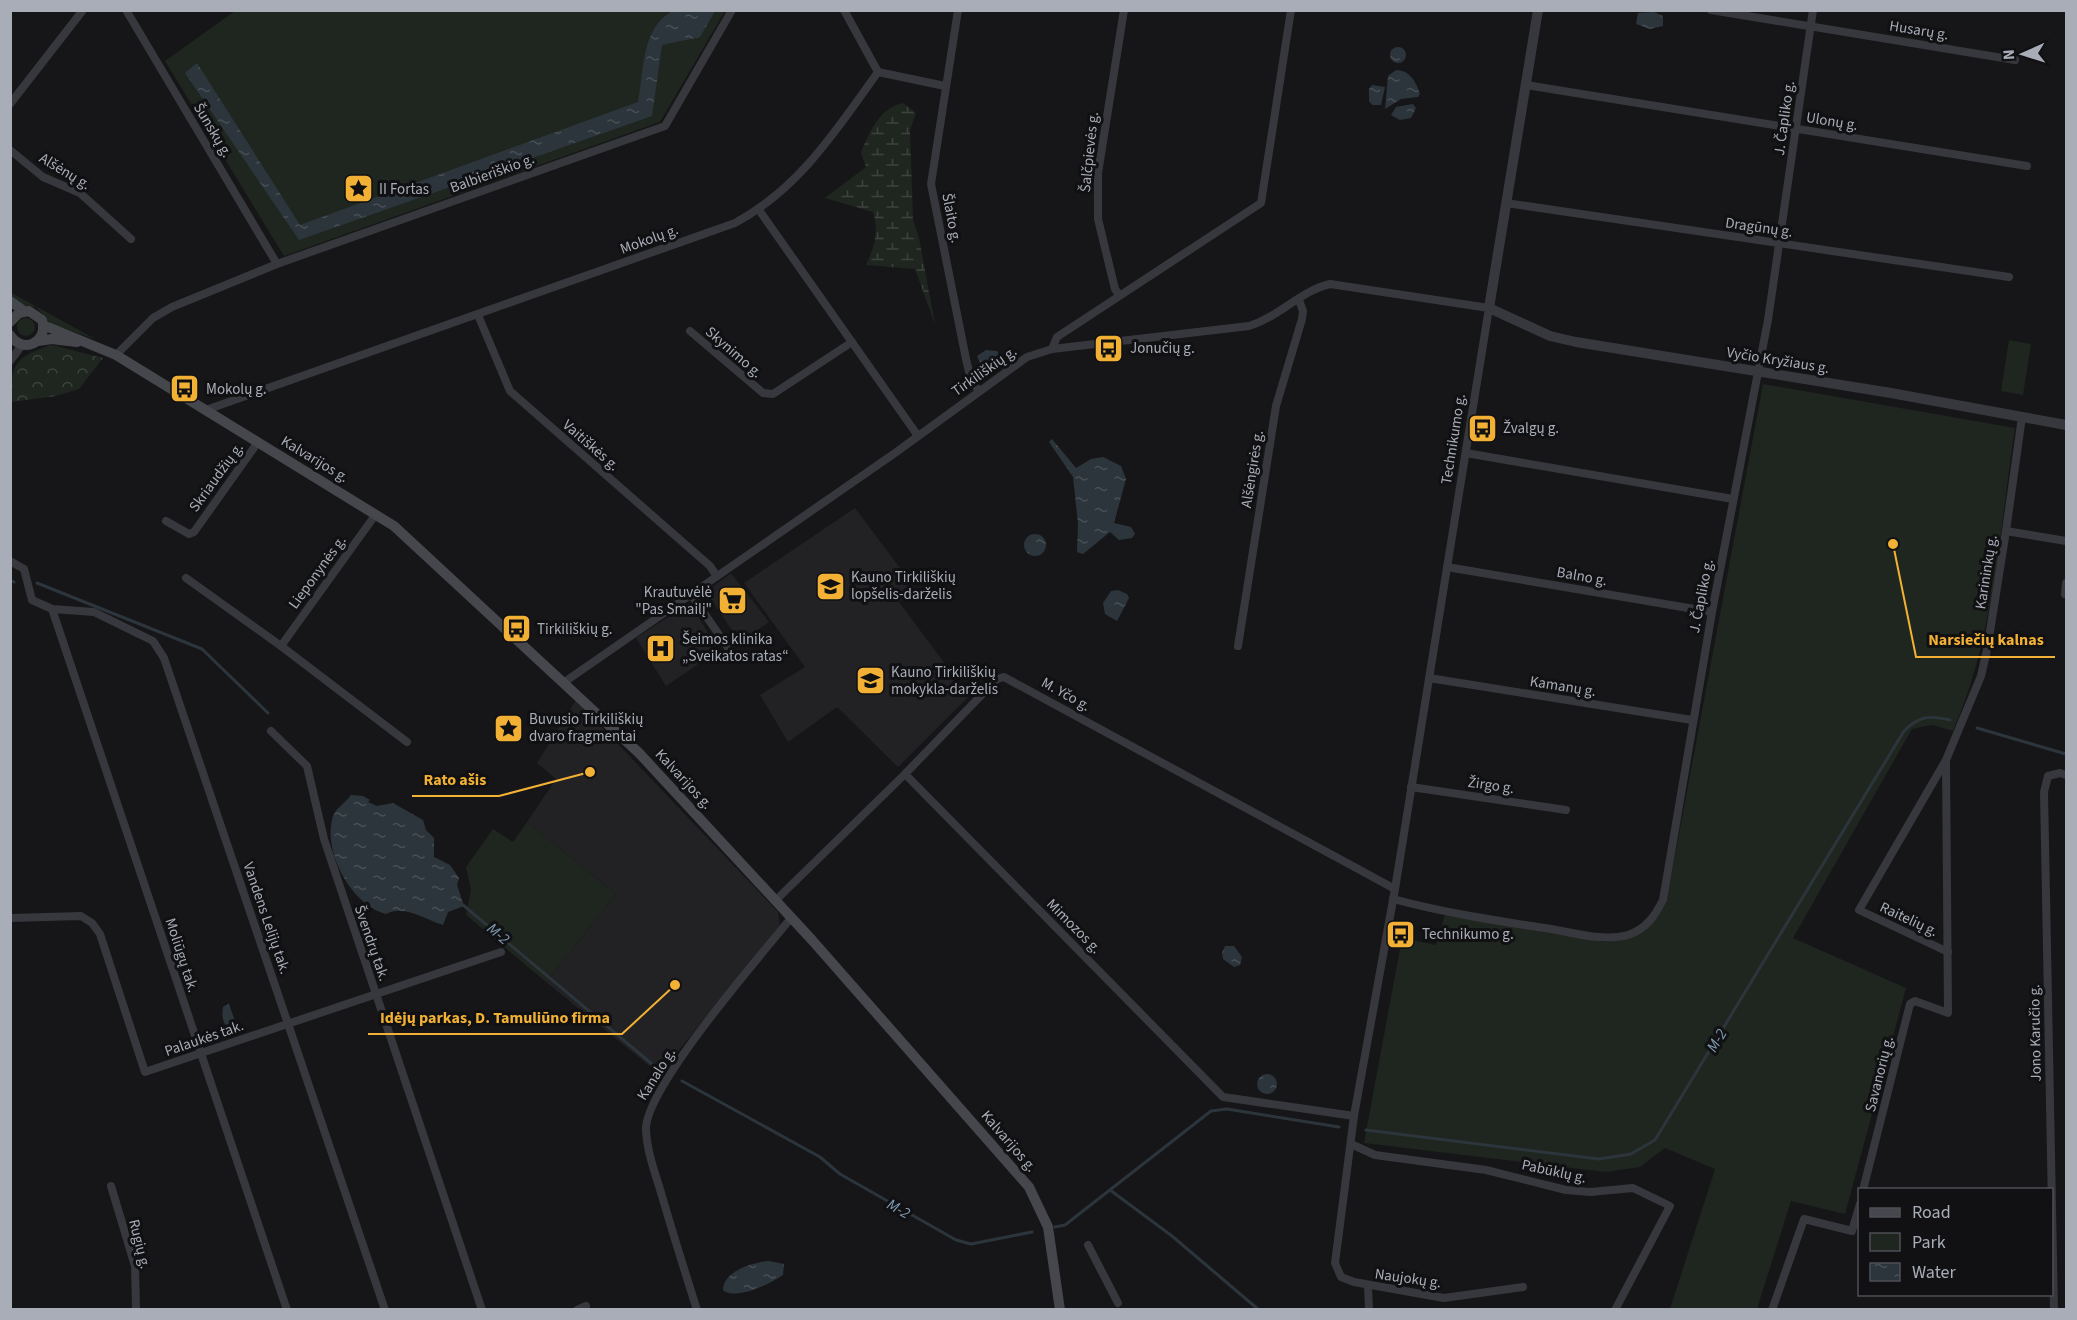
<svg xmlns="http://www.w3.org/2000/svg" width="2077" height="1320" font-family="'Source Sans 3',sans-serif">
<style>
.built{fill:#222225}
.green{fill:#1e261f}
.forest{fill:url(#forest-crowns)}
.wetland{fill:url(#wetland-marsh)}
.water{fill:url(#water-ripples)}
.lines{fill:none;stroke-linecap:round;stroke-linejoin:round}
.stream{stroke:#2c353c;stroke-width:3}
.minor{stroke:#37383d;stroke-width:8}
.tertiary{stroke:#37383d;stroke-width:10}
.secondary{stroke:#45474d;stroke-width:10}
.labels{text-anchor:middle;stroke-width:6;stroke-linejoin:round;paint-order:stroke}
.street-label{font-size:15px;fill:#a8adb8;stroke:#111113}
.poi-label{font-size:15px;fill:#a8adb8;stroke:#111113;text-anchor:start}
.water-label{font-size:16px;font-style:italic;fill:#7f9bb3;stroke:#111113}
.leader{fill:none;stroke:#f2b134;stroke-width:2}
.callout-dot{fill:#f2b134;stroke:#111113;stroke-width:2}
.callout-label{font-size:16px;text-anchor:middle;font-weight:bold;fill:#f2b134;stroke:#111113;stroke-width:6;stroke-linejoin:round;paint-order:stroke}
</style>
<defs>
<pattern id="forest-crowns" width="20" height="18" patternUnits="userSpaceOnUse" patternTransform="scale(1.5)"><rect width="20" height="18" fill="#1e261f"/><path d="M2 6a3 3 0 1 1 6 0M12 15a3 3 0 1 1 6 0" fill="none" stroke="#3c433d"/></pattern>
<pattern id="wetland-marsh" width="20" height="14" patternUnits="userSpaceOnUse" patternTransform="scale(1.5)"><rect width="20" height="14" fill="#1e261f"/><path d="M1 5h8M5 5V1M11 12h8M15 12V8" fill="none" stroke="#3c433d"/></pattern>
<pattern id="water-ripples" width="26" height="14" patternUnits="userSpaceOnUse" patternTransform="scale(1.5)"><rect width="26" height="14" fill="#2c353c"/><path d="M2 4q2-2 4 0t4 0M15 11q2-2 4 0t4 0" fill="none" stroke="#485056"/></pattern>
</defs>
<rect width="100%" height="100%" fill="#161618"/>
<!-- built -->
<g class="built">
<polygon points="855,508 915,588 899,602 969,696 898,767 837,707 788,742 760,695 805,667 744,583"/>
<polygon points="731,573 769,622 740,642 706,592"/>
<polygon points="690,603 716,646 711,649 713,654 666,686 636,638"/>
<polygon points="576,700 778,912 780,925 675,1055 663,1077 546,982 616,894 527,822 556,779 537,763"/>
</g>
<!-- green -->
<g class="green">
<polygon points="235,11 725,11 660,122 284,256 165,61"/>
<polygon points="10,292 97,340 51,324 36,307 20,305 11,296"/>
<circle cx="26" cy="327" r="9"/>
<polygon points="2009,340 2031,344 2023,395 2001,391"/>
<path d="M1763 384 2015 428C2000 528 1994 638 1953 731L1932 725 1912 729 1793 938 1906 988 1845 1214 1791 1201 1757 1309H1670L1715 1169 1665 1148 1640 1167 1606 1172 1364 1143 1402 938 1436 945 1445 915 1604 942C1635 941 1649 931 1666 904Z"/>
<polygon points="527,822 616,894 546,982 466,915 471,890 466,867 493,829 513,842"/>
</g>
<!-- forest -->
<path class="forest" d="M52 345 103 358 79 389 56 396 11 402C10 365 15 356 52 345Z"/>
<!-- wetland -->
<path class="wetland" d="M903 103 916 113 910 130 913 220 919 238 935 324 915 269 866 265C875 245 879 233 873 212L825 198 866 167 861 152C870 132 879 108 903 103Z"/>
<!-- water -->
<g class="water">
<path d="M672 11H715L700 37 662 45 652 116 299 240 185 73 197 63 300 225 638 102C644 71 641 29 672 11Z"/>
<polygon points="1654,12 1663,16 1663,26 1650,29 1636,24 1638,13"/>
<circle cx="1398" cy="55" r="8"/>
<path d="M1396 70C1410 70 1416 82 1420 94L1418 97 1401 99 1385 109 1388 76Z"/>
<polygon points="1372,85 1385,87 1381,105 1372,105 1369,101 1369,89"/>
<polygon points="1413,104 1416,108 1411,118 1400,120 1391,115 1396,107"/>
<polygon points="986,350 997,351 999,356 990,365 982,367 977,356"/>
<polygon points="1052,439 1076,468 1091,459 1103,457 1121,466 1126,479 1114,523 1131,527 1135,534 1132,538 1119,540 1110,532 1083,554 1077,552 1078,524 1073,477 1049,442"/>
<circle cx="1035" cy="545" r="11"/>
<polygon points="1118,590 1127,594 1129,598 1117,621 1105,614 1103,603 1111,591"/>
<path d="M351 795 363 796 370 800 368 802 377 806 393 803 423 820 426 830 434 838V857L450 865 459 878 457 885 464 906 448 912 443 925C426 920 404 904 386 914 352 905 324 854 332 820 334 808 345 804 351 795Z"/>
<polygon points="1225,946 1234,946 1242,957 1240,965 1234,967 1223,959 1222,953"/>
<path d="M229 1004 236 1024 228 1028C222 1022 222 1015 223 1007Z"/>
<circle cx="1267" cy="1084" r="10"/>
<path d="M769 1261 784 1264 783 1275C770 1284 736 1301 723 1290 723 1271 754 1262 769 1261Z"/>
</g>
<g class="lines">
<!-- stream -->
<g class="stream">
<polyline points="10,580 14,582"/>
<polyline points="37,583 202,649 268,713"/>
<polyline points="1977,728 2066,754"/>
<polyline points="463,905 652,1064"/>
<polyline points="682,1081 820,1157 840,1174 956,1240 971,1244 1032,1232"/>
<path d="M1366 1130 1599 1159 1631 1154 1655 1140 1904 731C1919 716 1929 715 1950 720"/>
<polyline points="1110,1190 1172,1236 1259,1310"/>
<polyline points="1055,1227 1065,1225 1211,1111 1227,1109 1339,1127"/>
</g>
<!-- minor -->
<g class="minor">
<polyline points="126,10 277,264"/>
<polyline points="958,10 931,184 966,359 971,380 979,391"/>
<polyline points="1711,10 2015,60"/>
<polyline points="878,72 945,86"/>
<polyline points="1526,85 2027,166"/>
<polyline points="10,104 83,10"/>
<polyline points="10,150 43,177 80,193 131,239"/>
<polyline points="1506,203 2009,277"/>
<polyline points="759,210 918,436"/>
<polyline points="1119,295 1115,289 1098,219 1098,173 1124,10"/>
<polyline points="478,315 510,391 710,566 716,575"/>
<polyline points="690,331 763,393 773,394 852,342"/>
<polyline points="1052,349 1057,337 1261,203 1291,10"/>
<polyline points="116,355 153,318 172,307 277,264 665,126 732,10"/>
<polyline points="10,361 22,345"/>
<path d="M206 410 735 223C799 189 837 129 878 72L844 10"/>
<polyline points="1466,453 1733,499"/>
<polyline points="166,521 189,534 194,532 258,442"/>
<polyline points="2006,531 2066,541"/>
<polyline points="10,561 24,569 32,600 52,609 94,612 153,641 164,658 385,1310"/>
<polyline points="1447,567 1712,612"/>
<polyline points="186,578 281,646 407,742"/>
<polyline points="690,593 736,659"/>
<polyline points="2065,594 2066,583"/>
<polyline points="52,609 287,1310"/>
<polyline points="281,646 376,514"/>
<polyline points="1238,646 1276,406 1302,319 1303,311 1299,300"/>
<polyline points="1429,678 1692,720"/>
<path d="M563 683 895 453 1027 357 1052 349 1249 326C1279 317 1300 291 1330 284L1489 308 1395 889 1354 1116 1335 1263 1341 1277 1354 1282 1444 1298 1523 1287"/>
<polyline points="271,731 307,766 324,839 482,1310"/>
<polyline points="905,774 1223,1097 1354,1116"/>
<polyline points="1411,787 1566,810"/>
<path d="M1393 899C1445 913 1498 921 1551 929 1575 933 1604 942 1628 935 1646 929 1655 916 1663 900L1712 612 1768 320 1813 10"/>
<polyline points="776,900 905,774 997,679 1004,677 1395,889"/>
<polyline points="10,918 81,916 92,923 100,934 145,1072 501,952"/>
<polyline points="1948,952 1859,910 1946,760 1981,676 1987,650 2006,531 2022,417"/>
<polyline points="1351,1144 1375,1155 1486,1170 1566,1190 1590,1192 1633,1188 1670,1206 1615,1310"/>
<polyline points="111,1186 135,1266 136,1310"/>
<polyline points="1863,1190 1910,1004 1915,1001 1948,1013 1946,762"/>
<polyline points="1088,1245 1118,1303"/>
<polyline points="1368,1286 1369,1310"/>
<polyline points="577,1310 586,1306"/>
<path d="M697 1310C685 1272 673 1234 662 1196 656 1175 647 1153 646 1130 644 1089 761 955 791 918"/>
<polyline points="1772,1310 1804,1219 1852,1231 1860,1204"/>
<polyline points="2054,1310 2044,792 2048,776 2060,773 2066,775"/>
</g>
<!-- tertiary -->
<polyline class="tertiary" points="1538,10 1489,308 1550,336 1576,342 1891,393 2066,425"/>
<!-- secondary -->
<g class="secondary">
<polyline points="10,301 24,311"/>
<path d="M10 322 19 313 29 311 42 320C49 342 23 355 10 335"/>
<polyline points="43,325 116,355 394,526 639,753 812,940 1029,1187 1048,1227 1060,1310"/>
<polyline points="38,341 52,339 77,342"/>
</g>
</g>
<!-- icons -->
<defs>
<symbol id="sight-square" viewBox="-11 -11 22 22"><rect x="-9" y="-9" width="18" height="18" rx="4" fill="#f2b134" stroke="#111113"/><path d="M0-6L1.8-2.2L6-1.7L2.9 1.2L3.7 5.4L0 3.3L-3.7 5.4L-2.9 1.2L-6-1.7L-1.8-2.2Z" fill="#111"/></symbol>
<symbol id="bus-square" viewBox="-11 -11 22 22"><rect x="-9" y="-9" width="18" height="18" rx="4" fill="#f2b134" stroke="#111113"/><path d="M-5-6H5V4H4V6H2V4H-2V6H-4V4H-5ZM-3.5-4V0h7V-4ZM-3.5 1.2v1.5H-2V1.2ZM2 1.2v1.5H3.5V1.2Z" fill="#111"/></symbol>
<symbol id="school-square" viewBox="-11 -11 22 22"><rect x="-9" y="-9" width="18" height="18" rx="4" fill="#f2b134" stroke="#111113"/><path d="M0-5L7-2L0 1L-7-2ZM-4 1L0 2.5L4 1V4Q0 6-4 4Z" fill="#111"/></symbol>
<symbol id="supermarket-square" viewBox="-11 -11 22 22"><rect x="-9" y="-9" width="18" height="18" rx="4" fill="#f2b134" stroke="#111113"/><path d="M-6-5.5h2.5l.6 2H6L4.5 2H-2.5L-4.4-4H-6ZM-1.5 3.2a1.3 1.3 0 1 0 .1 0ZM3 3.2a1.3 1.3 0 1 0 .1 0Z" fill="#111"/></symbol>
<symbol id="hospital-square" viewBox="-11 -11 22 22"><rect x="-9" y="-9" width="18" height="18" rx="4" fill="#f2b134" stroke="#111113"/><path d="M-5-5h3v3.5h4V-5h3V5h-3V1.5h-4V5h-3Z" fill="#111"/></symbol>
</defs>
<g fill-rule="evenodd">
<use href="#sight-square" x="342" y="172" width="33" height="33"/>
<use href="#bus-square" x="1092" y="332" width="33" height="33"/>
<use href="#bus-square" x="168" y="372" width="33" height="33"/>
<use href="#bus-square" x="1466" y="412" width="33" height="33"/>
<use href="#school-square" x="814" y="570" width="33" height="33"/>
<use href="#supermarket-square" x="716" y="584" width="33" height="33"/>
<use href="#bus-square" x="500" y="612" width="33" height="33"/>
<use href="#hospital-square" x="644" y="632" width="33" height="33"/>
<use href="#school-square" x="854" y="664" width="33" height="33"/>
<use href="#sight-square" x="492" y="712" width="33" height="33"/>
<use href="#bus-square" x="1384" y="918" width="33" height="33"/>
</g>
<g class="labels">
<!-- street labels -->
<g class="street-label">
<text transform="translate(1919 30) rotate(9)" y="5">Husarų g.</text>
<text transform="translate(1784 118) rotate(-82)" y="5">J. Čapliko g.</text>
<text transform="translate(1832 121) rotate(9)" y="5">Ulonų g.</text>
<text transform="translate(213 130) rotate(59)" y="5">Šunskų g.</text>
<text transform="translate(1089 152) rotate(-84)" y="5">Šalčpievės g.</text>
<text transform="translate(65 171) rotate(31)" y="5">Alšėnų g.</text>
<text transform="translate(492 173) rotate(-20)" y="5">Balbieriškio g.</text>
<text transform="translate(952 218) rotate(79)" y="5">Šlaito g.</text>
<text transform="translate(1759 227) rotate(8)" y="5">Dragūnų g.</text>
<text transform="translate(649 239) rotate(-20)" y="5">Mokolų g.</text>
<text transform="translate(734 352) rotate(41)" y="5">Skynimo g.</text>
<text transform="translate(1778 360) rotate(9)" y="5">Vyčio Kryžiaus g.</text>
<text transform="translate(984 371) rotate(-35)" y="5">Tirkiliškių g.</text>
<text transform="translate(1453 439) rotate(-81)" y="5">Technikumo g.</text>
<text transform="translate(591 445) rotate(41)" y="5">Vaitiškės g.</text>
<text transform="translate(315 459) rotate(31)" y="5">Kalvarijos g.</text>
<text transform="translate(1252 469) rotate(-81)" y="5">Alšėngirės g.</text>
<text transform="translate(216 477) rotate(-54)" y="5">Skriaudžių g.</text>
<text transform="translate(317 572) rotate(-54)" y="5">Lieponynės g.</text>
<text transform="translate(1986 572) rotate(-81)" y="5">Karininkų g.</text>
<text transform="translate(1582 576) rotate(10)" y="5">Balno g.</text>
<text transform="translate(1701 596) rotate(-79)" y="5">J. Čapliko g.</text>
<text transform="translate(1563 686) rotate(9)" y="5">Kamanų g.</text>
<text transform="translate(1066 694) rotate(29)" y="5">M. Yčo g.</text>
<text transform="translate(684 779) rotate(47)" y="5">Kalvarijos g.</text>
<text transform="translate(1491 785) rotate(8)" y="5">Žirgo g.</text>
<text transform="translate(267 918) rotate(71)" y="5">Vandens Lelijų tak.</text>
<text transform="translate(1909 919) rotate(25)" y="5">Raitelių g.</text>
<text transform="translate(1074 926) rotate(45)" y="5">Mimozos g.</text>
<text transform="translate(372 943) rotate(71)" y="5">Švendrų tak.</text>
<text transform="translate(182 955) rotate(72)" y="5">Moliūgų tak.</text>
<text transform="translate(2035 1033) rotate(-91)" y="5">Jono Karučio g.</text>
<text transform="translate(204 1038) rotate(-19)" y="5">Palaukės tak.</text>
<text transform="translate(656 1074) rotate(-58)" y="5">Kanalo g.</text>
<text transform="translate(1879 1074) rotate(-76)" y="5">Savanorių g.</text>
<text transform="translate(1009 1141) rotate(49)" y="5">Kalvarijos g.</text>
<text transform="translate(1554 1171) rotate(12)" y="5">Pabūklų g.</text>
<text transform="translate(140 1244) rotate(76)" y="5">Rugių g.</text>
<text transform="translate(1408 1278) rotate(8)" y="5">Naujokų g.</text>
</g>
<!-- poi labels -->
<g class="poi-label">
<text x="379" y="194">II Fortas</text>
<text x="1130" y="353">Jonučių g.</text>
<text x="206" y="394">Mokolų g.</text>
<text x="1503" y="433">Žvalgų g.</text>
<text x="851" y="582">Kauno Tirkiliškių<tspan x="851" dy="17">lopšelis-darželis</tspan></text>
<text x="712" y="597" text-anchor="end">Krautuvėlė<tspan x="712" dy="17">"Pas Smailį"</tspan></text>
<text x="537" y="634">Tirkiliškių g.</text>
<text x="682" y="644">Šeimos klinika<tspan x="682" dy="17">„Sveikatos ratas“</tspan></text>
<text x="891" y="677">Kauno Tirkiliškių<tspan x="891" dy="17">mokykla-darželis</tspan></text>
<text x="529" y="724">Buvusio Tirkiliškių<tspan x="529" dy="17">dvaro fragmentai</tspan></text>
<text x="1422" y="939">Technikumo g.</text>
</g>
<!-- water labels -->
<g class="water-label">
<text transform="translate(499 933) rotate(40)" y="6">M-2</text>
<text transform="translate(1716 1040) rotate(-59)" y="6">M-2</text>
<text transform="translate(899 1208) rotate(29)" y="6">M-2</text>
</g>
</g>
<!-- callouts -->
<path class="leader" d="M1893 544L1916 657H2055M590 772L499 796H412M675 985L622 1034H368"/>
<g class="callout-dot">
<circle cx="1893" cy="544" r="6"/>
<circle cx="590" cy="772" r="6"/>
<circle cx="675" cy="985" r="6"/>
</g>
<g class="callout-label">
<text x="1986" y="645">Narsiečių kalnas</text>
<text x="455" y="785">Rato ašis</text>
<text x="495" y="1023">Idėjų parkas, D. Tamuliūno firma</text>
</g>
<!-- border -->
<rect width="2077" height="1320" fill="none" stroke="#a8adb8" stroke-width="24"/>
<!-- legend -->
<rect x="1858" y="1188" width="195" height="108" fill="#111113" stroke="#4d4f55" stroke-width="1.5"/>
<rect x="1870" y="1208" width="30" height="9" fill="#45474d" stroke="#4d4f55" stroke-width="1.5"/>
<text x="1912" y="1218" font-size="18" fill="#a8adb8">Road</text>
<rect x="1870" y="1233" width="30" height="18" fill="#1e261f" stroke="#4d4f55" stroke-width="1.5"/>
<text x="1912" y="1248" font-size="18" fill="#a8adb8">Park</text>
<rect x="1870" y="1263" width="30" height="18" fill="url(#water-ripples)" stroke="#4d4f55" stroke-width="1.5"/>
<text x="1912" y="1278" font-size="18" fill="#a8adb8">Water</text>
<!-- north arrow -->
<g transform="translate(2023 54) rotate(267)" stroke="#111113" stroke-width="4.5" paint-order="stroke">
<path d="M0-4.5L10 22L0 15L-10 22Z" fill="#a8adb8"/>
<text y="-9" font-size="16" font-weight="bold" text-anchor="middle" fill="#a8adb8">N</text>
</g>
</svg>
